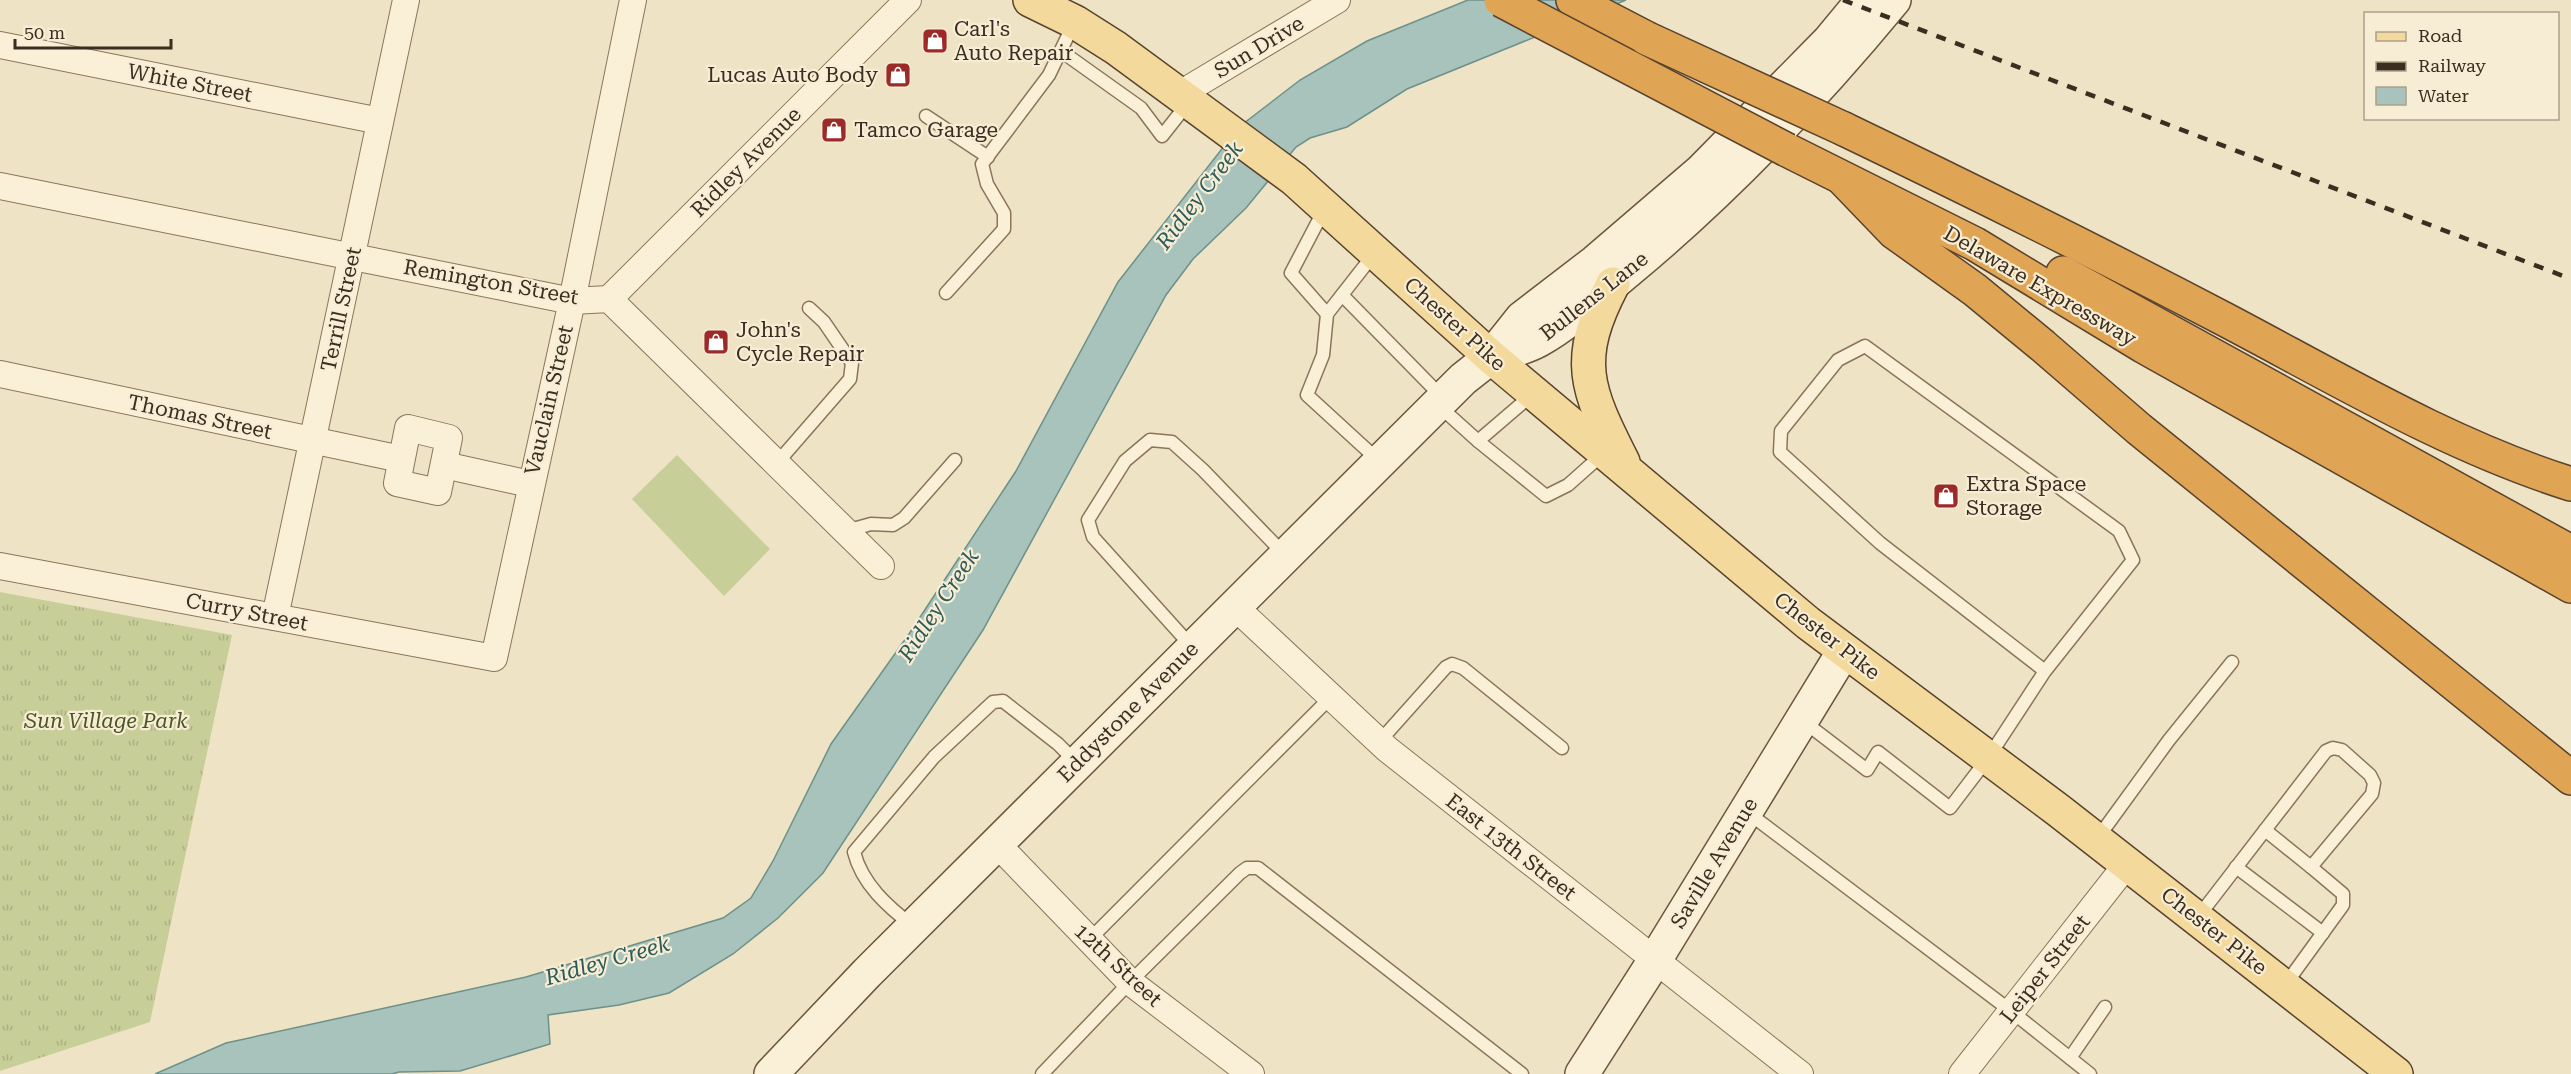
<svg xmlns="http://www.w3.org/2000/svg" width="2571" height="1074" font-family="'Roboto Serif',serif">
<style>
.grass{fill:url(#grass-tufts)}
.pitch{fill:#c7ce98}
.water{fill:#a7c3bb;stroke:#6d9189;stroke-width:1.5}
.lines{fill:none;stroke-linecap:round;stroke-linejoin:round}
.lane-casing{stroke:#8b755a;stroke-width:15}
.street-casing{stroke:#8b755a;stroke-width:28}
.secondary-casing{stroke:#6d563d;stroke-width:36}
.primary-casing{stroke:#59432e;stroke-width:36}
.highway-casing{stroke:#59432e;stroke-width:36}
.lane{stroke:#faf0d8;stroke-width:12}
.street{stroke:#faf0d8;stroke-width:26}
.secondary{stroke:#faf0d8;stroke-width:33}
.primary{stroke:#f3da9c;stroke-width:33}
.highway{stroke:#e0a554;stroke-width:33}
.rail{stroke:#3b2d1f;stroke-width:4.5;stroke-dasharray:10 10;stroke-linecap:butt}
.highway-bridge-casing{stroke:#59432e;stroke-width:36;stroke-linecap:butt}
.highway-bridge{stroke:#e0a554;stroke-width:33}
.labels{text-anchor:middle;stroke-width:4.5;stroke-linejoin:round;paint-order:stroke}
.poi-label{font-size:21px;fill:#3b2d1f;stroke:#f7edd5;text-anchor:start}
.street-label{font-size:21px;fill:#3b2d1f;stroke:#f7edd5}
.park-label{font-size:21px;font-style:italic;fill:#4a5825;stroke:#f7edd5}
.water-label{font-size:22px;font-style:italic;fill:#2d5b59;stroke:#f7edd5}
</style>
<defs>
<pattern id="grass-tufts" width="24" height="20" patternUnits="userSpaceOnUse" patternTransform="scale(1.5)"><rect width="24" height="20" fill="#c7ce98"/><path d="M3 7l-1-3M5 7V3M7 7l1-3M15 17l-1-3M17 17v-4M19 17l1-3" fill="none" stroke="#acb183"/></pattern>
</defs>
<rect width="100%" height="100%" fill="#efe3c5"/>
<!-- grass -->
<polygon class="grass" points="0,592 232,635 150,1022 0,1071"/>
<!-- pitch -->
<polygon class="pitch" points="677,455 770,549 724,596 632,499"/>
<!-- water -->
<polygon class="water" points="1468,0 1626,0 1407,89 1347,127 1310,138 1296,147 1246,208 1193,259 1166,295 983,630 823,873 778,918 733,954 669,993 619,1005 548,1015 550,1044 460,1071 399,1072 392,1074 155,1074 226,1043 526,977 723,918 751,898 773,861 831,744 909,634 1016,471 1118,282 1239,127 1300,80 1367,41"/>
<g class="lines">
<defs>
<g id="lane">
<polyline points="1061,51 1141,108 1162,136 1188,103"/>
<polyline points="926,116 988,157"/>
<polyline points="1325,208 1291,273 1327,314"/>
<polyline points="1374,254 1327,314 1323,355 1307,395 1379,461"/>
<polyline points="946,293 1004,229 1004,213 987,184 982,164 1049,75 1074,23"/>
<polyline points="1342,295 1443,398"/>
<polyline points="1533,394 1478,441 1546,496 1568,485 1604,453"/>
<polyline points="1438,405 1478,441"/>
<polyline points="777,463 850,379 852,363 824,322 809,308"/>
<polyline points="846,531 871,524 893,525 904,518 955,460"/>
<polyline points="1193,648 1093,537 1088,520 1125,461 1150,440 1172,442 1203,470 1285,555"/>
<polyline points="1803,721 1867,770 1878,752 1950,808 1988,758 2045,671 2133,560 2119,531 1865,346 1838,360 1781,431 1780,452 1880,543 2045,671"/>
<polyline points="1379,742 1446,667 1452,664 1463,668 1562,748"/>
<polyline points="1747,812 2011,1011 2090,1074"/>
<polyline points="2265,830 2311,867"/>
<polyline points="2097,839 2169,740 2232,662"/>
<polyline points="2236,867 2323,933"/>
<polyline points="2198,917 2326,751 2333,748 2342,750 2370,775 2374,783 2372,794 2311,867 2343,894 2343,905 2285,985"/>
<path d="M913 926C888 907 862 884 854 852L934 757 993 702 1003 701 1058 744 1076 762"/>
<polyline points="1089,940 1331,697"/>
<polyline points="2070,1058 2105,1007"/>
<polyline points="1042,1074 1130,982 1240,873 1247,868 1258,868 1522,1074"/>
</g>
<g id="street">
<polyline points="0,45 380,121"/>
<polyline points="1180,94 1337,0"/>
<polyline points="0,186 572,301 609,299 881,566"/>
<polyline points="609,299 908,0"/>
<polyline points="0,374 401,459"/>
<polygon points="408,428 449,438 438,492 397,483"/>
<polyline points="444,465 530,484"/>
<polyline points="0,566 494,658 572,301 633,0"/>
<polyline points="1235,607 1387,749 1800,1074"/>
<polyline points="275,617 406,0"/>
<polyline points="996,843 1130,982 1251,1074"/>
<polyline points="1962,1074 2127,864"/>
</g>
<g id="secondary">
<path d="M1491 357C1507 352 1525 348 1539 340 1570 323 1601 293 1629 270 1727 189 1813 98 1894 0"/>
<polyline points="771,1074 867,973 1463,379 1491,357 1522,318 1595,262 1701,171 1829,41 1863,0"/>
<polyline points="1582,1074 1655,960 1844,651"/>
</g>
<g id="primary">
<polyline points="1030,0 1075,22 1116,48 1294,179 1491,357 1808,623 2058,810 2396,1074"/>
<path d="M1613 284C1573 360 1586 389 1623 462"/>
</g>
<g id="highway">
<polyline points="1573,0 1646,38"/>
<path d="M1844 129C1973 191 2100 254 2226 320 2338 379 2450 446 2571 484"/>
<polyline points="1787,150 1975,244 2143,346 2571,586"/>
<polyline points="1844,180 1894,232 1975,290 2043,346 2139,429 2571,778"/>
<polyline points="2063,273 2571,552"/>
</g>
</defs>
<!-- lane casing -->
<use href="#lane" class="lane-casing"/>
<!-- street casing -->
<use href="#street" class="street-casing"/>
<!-- secondary casing -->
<use href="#secondary" class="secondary-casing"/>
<!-- primary casing -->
<use href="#primary" class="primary-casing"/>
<!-- highway casing -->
<use href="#highway" class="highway-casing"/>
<!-- lane -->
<use href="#lane" class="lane"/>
<!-- street -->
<use href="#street" class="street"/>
<!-- secondary -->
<use href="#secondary" class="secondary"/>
<!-- primary -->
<use href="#primary" class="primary"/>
<!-- highway -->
<use href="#highway" class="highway"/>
<!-- rail -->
<polyline class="rail" points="1843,0 2571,279"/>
<defs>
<g id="highway-bridge">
<polyline points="1501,0 1787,150"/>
<polyline points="1646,38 1844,129"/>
</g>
</defs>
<!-- highway-bridge casing -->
<use href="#highway-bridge" class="highway-bridge-casing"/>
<!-- highway-bridge -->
<use href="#highway-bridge" class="highway-bridge"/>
</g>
<!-- icons -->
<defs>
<symbol id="shop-square" viewBox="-11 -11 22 22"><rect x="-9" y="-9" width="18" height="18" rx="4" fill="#9c2a28" stroke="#f7edd5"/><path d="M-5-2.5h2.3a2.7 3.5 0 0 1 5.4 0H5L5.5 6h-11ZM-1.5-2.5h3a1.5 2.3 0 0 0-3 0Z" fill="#fff"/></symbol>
</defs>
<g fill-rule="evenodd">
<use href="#shop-square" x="920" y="26" width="30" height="30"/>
<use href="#shop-square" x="883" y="60" width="30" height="30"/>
<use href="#shop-square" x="819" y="115" width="30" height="30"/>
<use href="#shop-square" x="701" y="327" width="30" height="30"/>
<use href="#shop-square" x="1931" y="481" width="30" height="30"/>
</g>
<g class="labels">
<!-- poi labels -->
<g class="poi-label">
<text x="954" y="36">Carl's<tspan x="954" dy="24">Auto Repair</tspan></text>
<text x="878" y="82" text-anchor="end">Lucas Auto Body</text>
<text x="854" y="137">Tamco Garage</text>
<text x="736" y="337">John's<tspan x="736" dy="24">Cycle Repair</tspan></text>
<text x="1966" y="491">Extra Space<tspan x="1966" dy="24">Storage</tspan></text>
</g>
<!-- street labels -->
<g class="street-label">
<text transform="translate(1259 47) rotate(-31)" y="7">Sun Drive</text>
<text transform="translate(190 83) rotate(11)" y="7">White Street</text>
<text transform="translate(746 162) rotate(-45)" y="7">Ridley Avenue</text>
<text transform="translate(491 282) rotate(10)" y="7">Remington Street</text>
<text transform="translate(2040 286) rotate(30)" y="7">Delaware Expressway</text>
<text transform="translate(1594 296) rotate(-38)" y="7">Bullens Lane</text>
<text transform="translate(341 309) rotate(-78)" y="7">Terrill Street</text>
<text transform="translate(1455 324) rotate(42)" y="7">Chester Pike</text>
<text transform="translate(549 400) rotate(-77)" y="7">Vauclain Street</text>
<text transform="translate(200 417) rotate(12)" y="7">Thomas Street</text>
<text transform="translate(247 612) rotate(11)" y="7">Curry Street</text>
<text transform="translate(1827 636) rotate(38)" y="7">Chester Pike</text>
<text transform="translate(1128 712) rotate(-45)" y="7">Eddystone Avenue</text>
<text transform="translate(1511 847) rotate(38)" y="7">East 13th Street</text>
<text transform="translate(1714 863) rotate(-59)" y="7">Saville Avenue</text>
<text transform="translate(2214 931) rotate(38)" y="7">Chester Pike</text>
<text transform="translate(1118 965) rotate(43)" y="7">12th Street</text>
<text transform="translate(2045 969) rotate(-52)" y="7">Leiper Street</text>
</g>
<!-- park labels -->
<g class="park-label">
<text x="106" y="728">Sun Village Park</text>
</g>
<!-- water labels -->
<g class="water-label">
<text transform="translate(1199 195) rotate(-53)" y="8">Ridley Creek</text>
<text transform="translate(938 605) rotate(-57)" y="8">Ridley Creek</text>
<text transform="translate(607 960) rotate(-16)" y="8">Ridley Creek</text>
</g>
</g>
<!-- legend -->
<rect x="2364" y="12" width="195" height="108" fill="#f7edd5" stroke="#aca08c" stroke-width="1.5"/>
<rect x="2376" y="32" width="30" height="9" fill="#f3da9c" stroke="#aca08c" stroke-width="1.5"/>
<text x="2418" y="42" font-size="18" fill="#3b2d1f">Road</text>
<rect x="2376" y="62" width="30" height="9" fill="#3b2d1f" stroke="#aca08c" stroke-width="1.5"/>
<text x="2418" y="72" font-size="18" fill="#3b2d1f">Railway</text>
<rect x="2376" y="87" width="30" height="18" fill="#a7c3bb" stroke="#aca08c" stroke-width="1.5"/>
<text x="2418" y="102" font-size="18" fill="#3b2d1f">Water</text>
<!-- scale -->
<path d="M15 39v9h156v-9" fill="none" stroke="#3b2d1f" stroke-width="3"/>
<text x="24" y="39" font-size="18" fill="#3b2d1f" stroke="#f7edd5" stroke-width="4.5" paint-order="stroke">50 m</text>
</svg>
